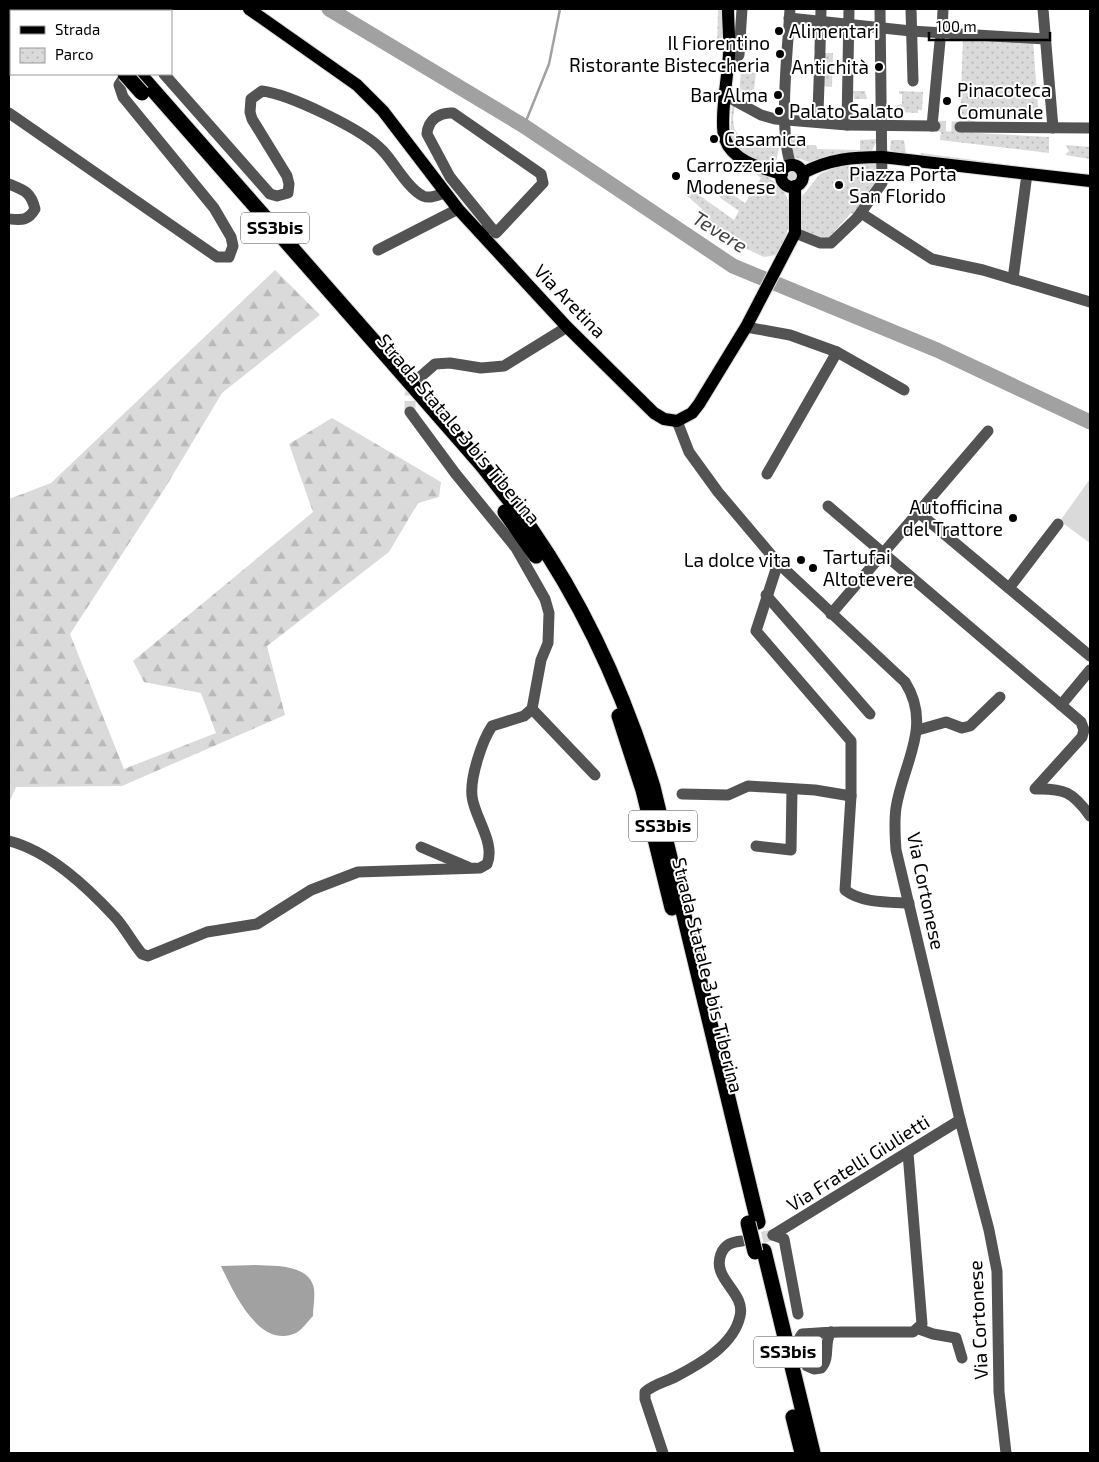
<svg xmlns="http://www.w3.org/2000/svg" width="1099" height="1462" font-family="'Exo 2',sans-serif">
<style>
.grass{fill:#dadada}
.forest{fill:url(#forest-firs)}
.park{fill:url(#park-dots)}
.water{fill:#a1a1a1}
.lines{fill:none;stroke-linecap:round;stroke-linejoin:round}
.stream{stroke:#a1a1a1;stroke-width:2.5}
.river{stroke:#a1a1a1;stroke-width:15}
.minor-tunnel{stroke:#d9d9d9;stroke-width:11;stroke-dasharray:11 5.5;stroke-linecap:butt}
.major-casing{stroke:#dbdbdb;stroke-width:14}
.highway-casing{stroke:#dbdbdb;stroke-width:17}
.minor{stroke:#535353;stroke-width:11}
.major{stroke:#000;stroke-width:12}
.highway{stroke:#000;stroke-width:15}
.highway-bridge-casing{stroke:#dbdbdb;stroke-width:17;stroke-linecap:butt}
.highway-bridge{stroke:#000;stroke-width:15}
.poi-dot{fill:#000;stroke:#fff;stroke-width:2}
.labels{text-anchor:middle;stroke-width:4;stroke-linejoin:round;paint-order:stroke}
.shield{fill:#fff;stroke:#4c4c4c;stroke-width:1}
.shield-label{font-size:18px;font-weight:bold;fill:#000}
.poi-label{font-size:19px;fill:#000;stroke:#fff;text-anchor:start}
.street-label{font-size:19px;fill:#000;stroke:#fff}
.water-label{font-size:20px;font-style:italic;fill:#424242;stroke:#fff}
</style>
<defs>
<pattern id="forest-firs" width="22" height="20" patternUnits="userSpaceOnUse" patternTransform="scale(1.25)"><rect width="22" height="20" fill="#dadada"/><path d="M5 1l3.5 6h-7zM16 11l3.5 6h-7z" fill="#b9b9b9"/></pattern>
<pattern id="park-dots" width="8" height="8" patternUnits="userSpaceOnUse" patternTransform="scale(1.25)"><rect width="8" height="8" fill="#dadada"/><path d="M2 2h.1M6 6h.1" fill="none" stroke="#b9b9b9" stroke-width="1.8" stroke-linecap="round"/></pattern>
</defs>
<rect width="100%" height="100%" fill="#fff"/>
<!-- grass -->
<g class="grass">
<circle cx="792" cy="176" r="7"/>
<polygon points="1090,479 1090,543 1060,521"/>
</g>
<!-- forest -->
<polygon class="forest" points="275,270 320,315 222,393 165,488 70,634 124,769 216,733 201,693 144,682 133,661 313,512 289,444 332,418 441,482 439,497 418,503 389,552 267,646 285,715 122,786 16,787 9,803 9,499 51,483"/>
<!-- park -->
<g class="park">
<polygon points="718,9 728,9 726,48 717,48"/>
<polygon points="963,38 1033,41 1039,119 976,117 975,122 960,121"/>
<polygon points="821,53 833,53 832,87 820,86"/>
<polygon points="741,72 756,73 754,89 747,92 739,92"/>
<polygon points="853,91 865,91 867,99 854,99"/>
<polygon points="899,91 923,92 922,110 918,110 918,113 897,112 897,105 902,104 902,94 899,94"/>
<path d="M732 104 735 106C731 124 732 138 754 140V144H770L772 148H779L776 162C755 168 741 154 730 138Z"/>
<polygon points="941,131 1049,137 1049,153 940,140"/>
<polygon points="790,134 800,134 800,145 816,145 817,149 860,150 860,140 878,139 871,152 824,157 809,162 794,157"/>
<polygon points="891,140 904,140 906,153 896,153 890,150"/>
<polygon points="1066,145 1090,147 1090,159 1065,155 1069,151"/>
<polygon points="921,153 1055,171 920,156"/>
<polygon points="877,162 876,185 855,216 851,213 831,235 833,237 822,239 798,230 799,200 820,174 844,164"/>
<path d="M753 169C797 189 798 215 777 255L764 257 693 224 702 209 685 194 689 188 734 220 739 211 719 197C729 189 736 198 745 203L761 178 752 171Z"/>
</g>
<!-- water -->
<path class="water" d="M256 1265C273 1266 306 1264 313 1285 316 1293 313 1307 313 1316 308 1321 302 1330 296 1333 259 1350 233 1291 221 1266Z"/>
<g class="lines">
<!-- stream -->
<polyline class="stream" points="524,126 549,64 560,9"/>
<!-- river -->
<polyline class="river" points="329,9 524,126 733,266 937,350 1090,422"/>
<!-- minor-tunnel -->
<g class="minor-tunnel">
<polyline points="935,126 960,127"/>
<polyline points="410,412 410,395 417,382"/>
<polyline points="746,1241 773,1235"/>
</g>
<defs>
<g id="major">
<polyline points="249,9 357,85 383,111 458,209 567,327 654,413 664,419 677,421 692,413 699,404 746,327 795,233 795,186"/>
<path d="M728 9C728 24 730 40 729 55 728 74 719 123 725 139 733 162 762 168 782 174"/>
<circle cx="792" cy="176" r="11"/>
<path d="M803 173C829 159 853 157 882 157L1090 181"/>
</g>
<g id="highway">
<polyline points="68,9 70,11"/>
<polyline points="82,9 84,11"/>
<polyline points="139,74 399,370"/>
<path d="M482 465C498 486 516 507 531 529 585 607 625 696 653 787L758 1222"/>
<polyline points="505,512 536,556"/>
<polyline points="619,716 643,790 672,908"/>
<polyline points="764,1251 813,1453"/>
<polyline points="793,1417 802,1453"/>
</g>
</defs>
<!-- major casing -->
<use href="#major" class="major-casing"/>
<!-- highway casing -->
<use href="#highway" class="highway-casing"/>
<!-- minor -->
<g class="minor">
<path d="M790 9C788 48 778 131 791 165"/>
<polyline points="911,9 913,81"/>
<polyline points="1043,9 1053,128"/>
<polyline points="789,18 911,31 1045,39"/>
<polyline points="942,33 943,9"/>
<polyline points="820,50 821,9"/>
<polyline points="729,61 736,59 739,55 742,9"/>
<path d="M164 74 270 194 277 196 288 193 289 184 287 176 252 119 250 112 251 99 262 91C289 94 364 130 382 150 394 162 408 189 423 196 430 199 438 195 445 193"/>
<polyline points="726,96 761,115 775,119 847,125 935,126"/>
<polyline points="9,113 217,257 229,257 233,246 231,237 214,208 123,97 119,85 126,74"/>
<polyline points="818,113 820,53"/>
<polyline points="847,125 849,9"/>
<polyline points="932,126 940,41"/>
<polyline points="960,127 1090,128"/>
<path d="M9 184C24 190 31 192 35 209 28 221 22 220 9 219"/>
<polyline points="861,213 932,259 983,270 1090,302"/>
<polyline points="795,233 820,243 831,243 857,218 882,183 880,9"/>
<path d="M482 234 489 225 450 177 427 134C428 120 439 112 453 113L541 174 543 183 496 233 489 225"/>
<polyline points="378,250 458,209"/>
<polyline points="1013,279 1027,174"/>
<polyline points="746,327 790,335 837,352 904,390"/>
<polyline points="419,378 435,364 450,363 481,368 504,366 567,327"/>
<path d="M677 421 689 452 718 492 778 563 905 682C933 726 903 763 896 808 894 822 895 836 896 850L960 1120 989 1230 997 1271 999 1392 1006 1453"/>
<polyline points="767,474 837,352"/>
<path d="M828 506 1081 722 1084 730 1082 737 1035 789C1064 788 1073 792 1090 816"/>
<polyline points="918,512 1090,656"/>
<path d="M778 563 756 631 851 741V796L845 890C861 903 888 902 909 903"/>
<polyline points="1009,588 1058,524"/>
<polyline points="766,595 870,714"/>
<polyline points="831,614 988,431"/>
<polyline points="1061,705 1090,670"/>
<polyline points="532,709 595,775"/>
<polyline points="918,730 946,722 962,728 970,726 1000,697"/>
<polyline points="682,794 728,795 748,786 815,790 851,796"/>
<path d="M9 841C49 851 87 887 115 917 125 928 132 942 142 954L148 956 207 932 257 924 311 890 358 872 480 868 487 864C496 843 474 817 472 796 470 777 482 741 492 726L524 716 532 709 541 660 548 643 549 613 545 599 516 548 455 473 410 412"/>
<polyline points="756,846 791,850 792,789"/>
<polyline points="421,847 468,867"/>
<polyline points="773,1235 960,1120"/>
<polyline points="773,1235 784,1239 798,1314"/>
<polyline points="919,1329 933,1334 956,1338 962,1358"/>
<path d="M831 1332C823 1343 831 1357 821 1368L814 1369 807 1366 800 1337 802 1334C815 1333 828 1332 841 1332H913L922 1324 908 1153"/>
<path d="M663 1453 645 1399V1392C654 1384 665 1382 675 1377 700 1364 734 1345 740 1316 746 1292 711 1279 721 1254 725 1244 732 1242 742 1241"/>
</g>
<!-- major -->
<use href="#major" class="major"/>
<!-- highway -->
<use href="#highway" class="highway"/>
<defs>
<g id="highway-bridge">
<polyline points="125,74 142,93"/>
<polyline points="399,370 482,465"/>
<polyline points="748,1223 755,1252"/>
</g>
</defs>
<!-- highway-bridge casing -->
<use href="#highway-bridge" class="highway-bridge-casing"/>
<!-- highway-bridge -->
<use href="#highway-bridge" class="highway-bridge"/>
</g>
<!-- markers -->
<g class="poi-dot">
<circle cx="779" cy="31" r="5"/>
<circle cx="780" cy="54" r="5"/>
<circle cx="879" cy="67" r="5"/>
<circle cx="778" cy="95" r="5"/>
<circle cx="947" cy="101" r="5"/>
<circle cx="779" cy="111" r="5"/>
<circle cx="714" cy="139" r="5"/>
<circle cx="676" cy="176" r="5"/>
<circle cx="839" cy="185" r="5"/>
<circle cx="1013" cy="518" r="5"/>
<circle cx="801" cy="560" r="5"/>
<circle cx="813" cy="568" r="5"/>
</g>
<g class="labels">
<!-- shield labels -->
<g class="shield">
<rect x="241" y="212.5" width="68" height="31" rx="4"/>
<rect x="629" y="810.5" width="68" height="31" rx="4"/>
<rect x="754" y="1336.5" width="68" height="31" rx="4"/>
</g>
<g class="shield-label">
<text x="275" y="234">SS3bis</text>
<text x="663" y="832">SS3bis</text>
<text x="788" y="1358">SS3bis</text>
</g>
<!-- poi labels -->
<g class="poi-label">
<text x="789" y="38">Alimentari</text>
<text x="770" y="50" text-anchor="end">Il Fiorentino<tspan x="770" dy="22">Ristorante Bisteccheria</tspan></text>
<text x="869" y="74" text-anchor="end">Antichità</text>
<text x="957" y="97">Pinacoteca<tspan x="957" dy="22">Comunale</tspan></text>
<text x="768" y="102" text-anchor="end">Bar Alma</text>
<text x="789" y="118">Palato Salato</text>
<text x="724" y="146">Casamica</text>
<text x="686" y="172">Carrozzeria<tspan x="686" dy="22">Modenese</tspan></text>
<text x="849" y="181">Piazza Porta<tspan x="849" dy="22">San Florido</tspan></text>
<text x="1003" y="514" text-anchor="end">Autofficina<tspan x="1003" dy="22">del Trattore</tspan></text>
<text x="823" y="564">Tartufai<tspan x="823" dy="22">Altotevere</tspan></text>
<text x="791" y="567" text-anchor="end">La dolce vita</text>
</g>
<!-- street labels -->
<g class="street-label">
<text transform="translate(570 301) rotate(46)" y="7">Via Aretina</text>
<text transform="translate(459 429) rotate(50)" y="7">Strada Statale 3 bis Tiberina</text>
<text transform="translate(926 891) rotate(78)" y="7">Via Cortonese</text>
<text transform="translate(708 975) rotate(76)" y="7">Strada Statale 3 bis Tiberina</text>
<text transform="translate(858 1163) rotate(-32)" y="7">Via Fratelli Giulietti</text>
<text transform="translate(978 1320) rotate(-93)" y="7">Via Cortonese</text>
</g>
<!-- water labels -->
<g class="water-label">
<text transform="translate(720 232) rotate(32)" y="7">Tevere</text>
</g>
</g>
<!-- border -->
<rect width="1099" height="1462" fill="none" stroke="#000000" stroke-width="20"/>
<!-- legend -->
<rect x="10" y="10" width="162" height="65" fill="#ffffff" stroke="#999999"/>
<rect x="20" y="26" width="25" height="8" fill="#000000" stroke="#999999"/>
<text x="55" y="35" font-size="15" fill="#000000">Strada</text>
<rect x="20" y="48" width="25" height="15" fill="url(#park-dots)" stroke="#999999"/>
<text x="55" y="60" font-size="15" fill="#000000">Parco</text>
<!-- scale -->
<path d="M929 32v8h121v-8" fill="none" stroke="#000000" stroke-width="2.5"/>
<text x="936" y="32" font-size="15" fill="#000000" stroke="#ffffff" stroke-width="4" paint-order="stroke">100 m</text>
</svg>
